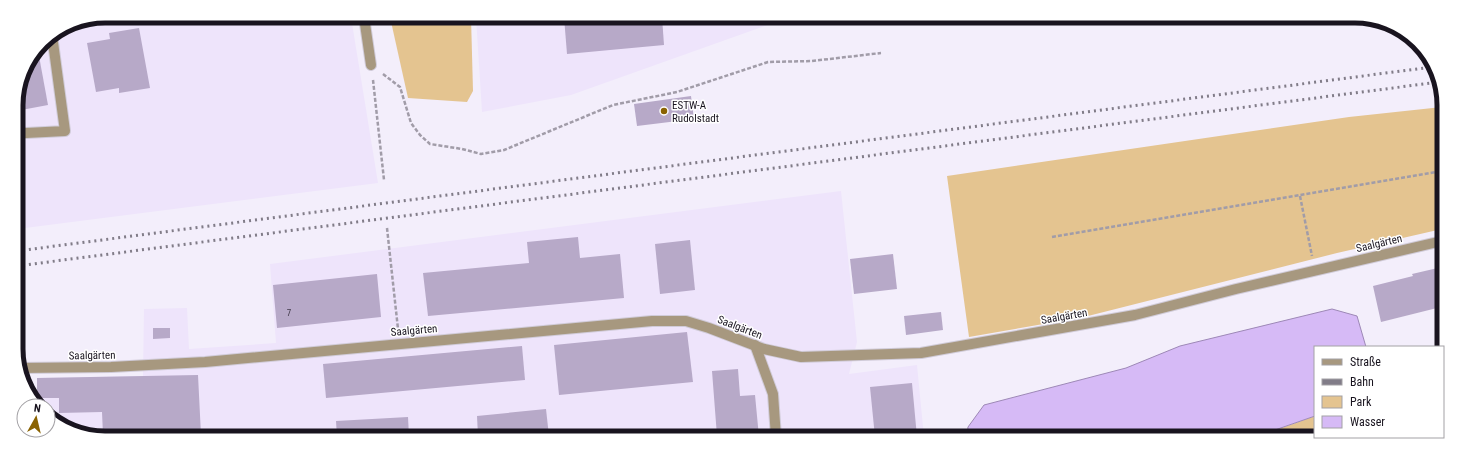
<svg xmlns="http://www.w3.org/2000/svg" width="1460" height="454" font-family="'Roboto Condensed',sans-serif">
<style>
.built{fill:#eee4fb}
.green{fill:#e4c490}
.water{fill:#d6baf6;stroke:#9d88b6}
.building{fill:#b7a9c8}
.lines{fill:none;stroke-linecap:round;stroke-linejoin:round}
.service-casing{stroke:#d0cbd8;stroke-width:12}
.minor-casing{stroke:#d0cbd8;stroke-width:12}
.path{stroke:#a19ca8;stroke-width:2.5;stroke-dasharray:4 2;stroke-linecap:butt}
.service{stroke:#a7987f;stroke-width:10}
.minor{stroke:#a7987f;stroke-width:10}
.rail{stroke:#817c88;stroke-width:3;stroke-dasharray:2 4;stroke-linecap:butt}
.poi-dot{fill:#8a6201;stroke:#fff;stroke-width:1.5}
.labels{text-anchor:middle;stroke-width:3;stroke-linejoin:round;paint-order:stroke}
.number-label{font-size:9px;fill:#403949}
.poi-label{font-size:11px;fill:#19141f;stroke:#fff;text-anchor:start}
.street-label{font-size:11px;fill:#19141f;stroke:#fff}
.rim{fill:none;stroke:#19141f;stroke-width:5}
</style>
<rect width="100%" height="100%" fill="#f3eefb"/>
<!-- built -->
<g class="built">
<polygon points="105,16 351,17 378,183 17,229 16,99 25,66 42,42 71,23"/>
<polygon points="476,17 787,18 571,95 482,112"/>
<polygon points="841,191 857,342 849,374 917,365 924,437 89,435 37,398 37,378 143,376 144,309 187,308 189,349 276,343 270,264"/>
</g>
<!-- green -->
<g class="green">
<polygon points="390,17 471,17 473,91 467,102 408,98"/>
<polygon points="1442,107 1442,229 1337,253 1084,317 969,337 947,176 1349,117"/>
<polygon points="1315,416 1315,437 1363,437 1253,438"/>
</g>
<!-- water -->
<polygon class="water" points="1332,309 1357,316 1366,347 1315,347 1315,416 1252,438 967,437 968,427 984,405 1126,368 1180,346"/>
<!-- building -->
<g class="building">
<polygon points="564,17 662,17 664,45 567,54"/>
<polygon points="139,28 150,88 119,93 119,88 96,92 87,43 110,39 109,33"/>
<polygon points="39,56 48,105 16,111 16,99 25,66 31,58"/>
<polygon points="691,96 694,119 637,126 634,104"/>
<polygon points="578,237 580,258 620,254 624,298 428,316 423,273 529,263 527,242"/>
<polygon points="690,240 695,290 660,294 655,244"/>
<polygon points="893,254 897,289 854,294 850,259"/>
<polygon points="1442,267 1441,307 1381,322 1373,286 1413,276 1412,274"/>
<polygon points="377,274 381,317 277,328 273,285"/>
<polygon points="941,312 943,330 906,335 904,316"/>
<polygon points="153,328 170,328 170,338 153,339"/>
<polygon points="687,332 693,382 559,395 554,345"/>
<polygon points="522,346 525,380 326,398 323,364"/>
<polygon points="738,369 740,396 755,395 759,437 717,436 712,371"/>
<polygon points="198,375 201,435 173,435 173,434 103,435 102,412 59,413 59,398 37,398 37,378"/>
<polygon points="912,383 917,437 875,437 870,387"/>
<polygon points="546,409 549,436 478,436 477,416"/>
<polygon points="408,417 409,436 337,436 336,421"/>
<polygon points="286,432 286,435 216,435 216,434"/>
</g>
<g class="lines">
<defs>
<g id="service">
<polyline points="364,17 371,65"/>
<polyline points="16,132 26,133 65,131 52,35"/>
<polyline points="755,345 773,394 776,437"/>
</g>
<polyline id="minor" points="18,368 111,367 205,362 652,321 686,321 709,328 764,349 801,357 921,353 1135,315 1236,289 1442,241"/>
</defs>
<!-- service casing -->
<use href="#service" class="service-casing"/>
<!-- minor casing -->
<use href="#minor" class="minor-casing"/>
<!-- path -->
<g class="path">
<polyline points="383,74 400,87 411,123 420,135 430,144 462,149 481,154 504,150 613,105 677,92 768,62 812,61 881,53"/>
<polyline points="373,80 384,180"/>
<polyline points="1300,196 1312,256"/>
<polyline points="387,228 398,329"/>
<polyline points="1052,237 1442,171"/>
</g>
<!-- service -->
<use href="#service" class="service"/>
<!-- minor -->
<use href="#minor" class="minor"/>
<!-- rail -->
<g class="rail">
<polyline points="17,251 1432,67"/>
<polyline points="17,266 1439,82"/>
</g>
</g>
<!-- markers -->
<circle class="poi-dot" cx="664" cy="111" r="4"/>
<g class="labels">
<!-- number labels -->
<g class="number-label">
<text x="289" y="316">7</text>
</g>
<!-- poi labels -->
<g class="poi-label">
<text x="672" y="109">ESTW-A<tspan x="672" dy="13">Rudolstadt</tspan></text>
</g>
<!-- street labels -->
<g class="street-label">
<text transform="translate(1379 243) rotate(-13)" y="4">Saalgärten</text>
<text transform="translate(1064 316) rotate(-10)" y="4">Saalgärten</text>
<text transform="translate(740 327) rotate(21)" y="4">Saalgärten</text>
<text transform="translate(414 330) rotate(-5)" y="4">Saalgärten</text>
<text transform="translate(92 355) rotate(-1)" y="4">Saalgärten</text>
</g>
</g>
<!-- crop -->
<path d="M0 0H1460V454H0ZM105 23H1355A82 82 0 0 1 1437 105V349A82 82 0 0 1 1355 431H105A82 82 0 0 1 23 349V105A82 82 0 0 1 105 23Z" fill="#fff" fill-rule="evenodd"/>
<path class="rim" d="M105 23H1355A82 82 0 0 1 1437 105V349A82 82 0 0 1 1355 431H105A82 82 0 0 1 23 349V105A82 82 0 0 1 105 23Z"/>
<!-- legend -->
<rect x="1314" y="346" width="130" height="92" fill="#ffffff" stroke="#a3a1a5"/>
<rect x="1322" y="359" width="20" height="6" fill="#a7987f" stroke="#a3a1a5"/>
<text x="1350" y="366" font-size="12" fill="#19141f">Straße</text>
<rect x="1322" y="379" width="20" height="6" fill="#817c88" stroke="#a3a1a5"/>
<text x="1350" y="386" font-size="12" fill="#19141f">Bahn</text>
<rect x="1322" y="396" width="20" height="12" fill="#e4c490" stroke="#a3a1a5"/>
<text x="1350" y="406" font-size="12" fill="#19141f">Park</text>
<rect x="1322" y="416" width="20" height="12" fill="#d6baf6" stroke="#a3a1a5"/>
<text x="1350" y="426" font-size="12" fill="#19141f">Wasser</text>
<!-- north arrow -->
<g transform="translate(36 418) rotate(8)"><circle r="19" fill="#ffffff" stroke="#a3a1a5"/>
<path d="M0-3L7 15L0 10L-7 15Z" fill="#8a6201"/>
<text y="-6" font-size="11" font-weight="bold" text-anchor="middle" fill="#19141f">N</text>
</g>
</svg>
